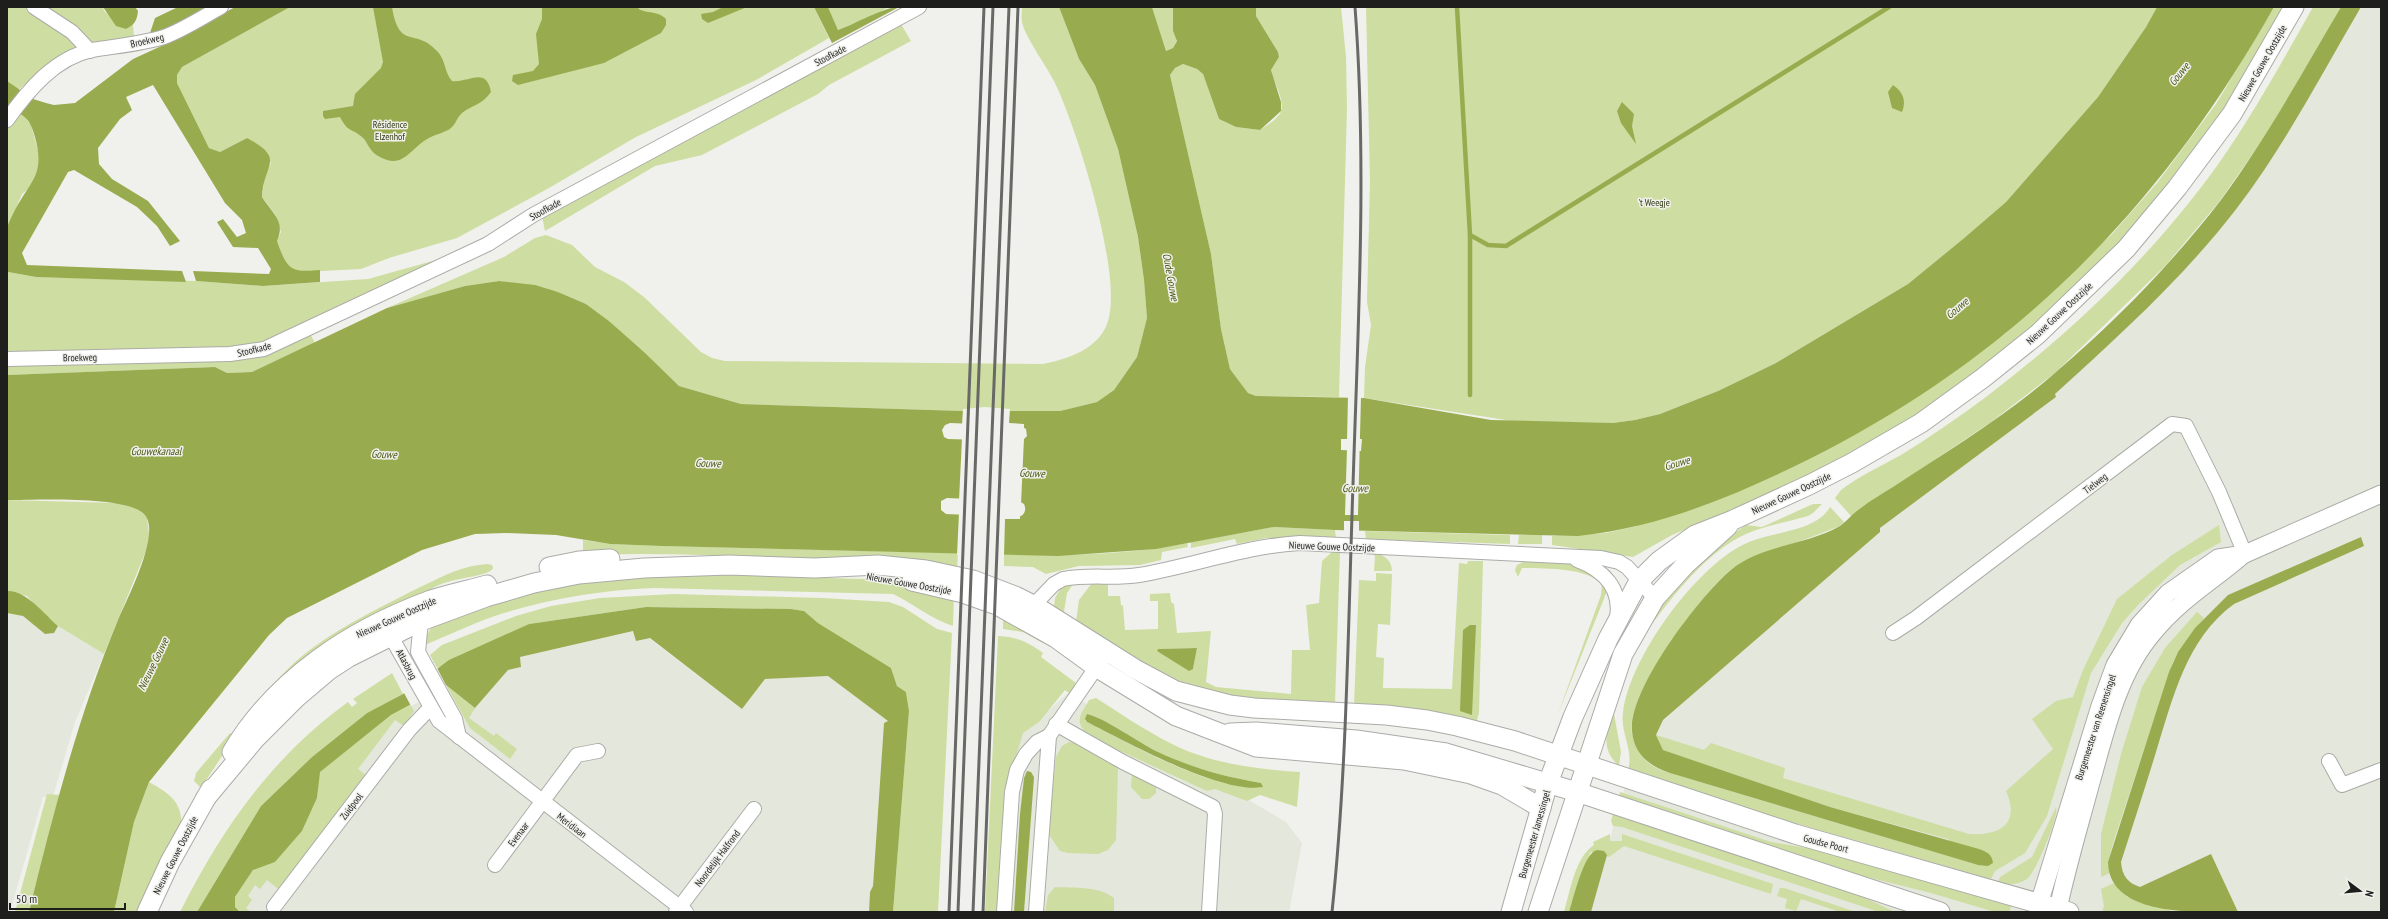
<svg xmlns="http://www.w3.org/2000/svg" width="2388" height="919" font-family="'PT Sans Narrow',sans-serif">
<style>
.built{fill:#e4e7db}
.green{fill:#cedda1;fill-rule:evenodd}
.water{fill:#98ac4f;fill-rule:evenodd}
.pier{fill:#f0f1ec}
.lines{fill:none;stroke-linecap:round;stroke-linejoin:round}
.stream{stroke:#98ac4f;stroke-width:4.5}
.minor-casing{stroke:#abaca8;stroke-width:16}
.tertiary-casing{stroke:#abaca8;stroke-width:19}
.secondary-casing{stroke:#abaca8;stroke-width:21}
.minor{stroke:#fff;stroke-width:14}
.tertiary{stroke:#fff;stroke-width:17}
.secondary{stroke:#fff;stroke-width:19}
.rail{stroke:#686866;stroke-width:3}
.labels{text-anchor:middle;stroke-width:3;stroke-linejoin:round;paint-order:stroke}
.street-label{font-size:10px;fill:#1e1e1d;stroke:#f0f1ec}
.park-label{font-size:10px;fill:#323a13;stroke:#f0f1ec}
.water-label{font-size:11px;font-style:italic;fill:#4c5815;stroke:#f0f1ec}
</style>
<rect width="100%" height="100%" fill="#f0f1ec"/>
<!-- built -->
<g class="built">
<polygon points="2361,7 2381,7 2381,912 1581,912 1607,849 1636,748 1663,720 1744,648 1880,532 1880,528 2056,397 2055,394 2167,289 2237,207 2276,152"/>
<polygon points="7,613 23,616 45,634 54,633 58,626 104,654 75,722 53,796 43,797 10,912 7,912"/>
<polygon points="634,631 649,638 742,709 765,679 828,676 889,722 884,723 873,887 870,892 869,912 240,912 253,870 302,831 317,798 408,705 446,685 475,708 508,670 521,667 520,657"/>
<polygon points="1068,693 1286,822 1302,843 1289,912 997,912 1010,745"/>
</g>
<!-- green -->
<g class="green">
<polygon points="7,7 103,7 104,11 126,29 133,25 134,37 100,43 24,85 18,90 7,81"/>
<polygon points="290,7 814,7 829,38 756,80 636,137 549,188 457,238 389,258 361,269 301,272 286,265 277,241 281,232 275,214 262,197 265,176 271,163 247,138 220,152 209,148 177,83 177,75 182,67"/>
<polygon points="828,7 888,7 879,13 838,30"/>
<path d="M1022 7H1059L1079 59 1095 85 1118 149 1138 237 1144 280 1147 318 1137 357 1114 390 1097 402 1060 411H963L741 404 679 386 609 321 586 304 558 292 499 281 465 286 387 308 504 257 535 238 546 235 572 245 595 267 624 282 644 297 701 352 712 358 725 361 1043 364C1067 359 1097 350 1107 324 1125 279 1076 125 1054 81 1047 67 1024 35 1022 22 1021 18 1022 12 1022 7Z"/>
<polygon points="1152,7 1173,7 1173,31 1177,40 1173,48 1166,51"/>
<path d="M1256 7H1341L1346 57 1347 108 1339 397 1256 396 1248 393 1230 369 1221 329 1211 254 1170 75 1175 68 1183 64 1197 69 1203 74 1219 119 1236 127 1260 130C1266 126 1273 122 1278 116 1289 105 1273 83 1271 70L1279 57 1278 52 1256 16Z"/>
<polygon points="1366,7 2157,7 2146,27 2098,97 2006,202 1963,239 1908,284 1776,363 1718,391 1660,414 1635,420 1613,423 1519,422 1364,398 1365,367 1371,325 1367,302 1370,181"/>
<polygon points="2274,7 2286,7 2214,127 2144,218 2059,305 1996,358 1917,415 1856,452 1756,500 1672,535 1633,557 1552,545 1552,536 1606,533 1637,526 2005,334 2112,234 2157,183 2216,104"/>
<path d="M2313 7H2341L2268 132 2219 202 2165 266 2056 372 1991 422 1851 516 1835 498 1841 490C1859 476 1881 466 1901 455 1930 437 1959 417 1986 397 2074 330 2155 253 2219 163 2254 113 2283 60 2313 7Z"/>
<polygon points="901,24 911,41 829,85 818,94 702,155 655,166 545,231 542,216"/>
<polygon points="7,109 22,113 31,125 40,158 38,172 30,188 22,194 7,228"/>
<polygon points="436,260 305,324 315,343 252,372 227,373 215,367 7,375 8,272 36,277 196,281 263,286 368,279"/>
<polygon points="7,500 117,503 140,509 147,517 150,541 104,654 58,626 39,610 27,596 7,591"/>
<path d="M1813 504H1822L1813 513 1808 516C1787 522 1765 526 1746 534 1705 553 1675 594 1648 629L1666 596 1718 544 1746 525 1762 527Z"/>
<path d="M1830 507 1844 522 1840 526C1822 533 1804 540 1786 546 1768 553 1749 557 1733 568 1705 588 1624 698 1632 733 1634 740 1640 755 1645 760 1649 764 1655 767 1660 770L1978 865 1948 839 1830 807 1663 750 1656 735 1704 750 1711 743 1785 768 1783 778 1969 834C1999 836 2021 824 2006 791L2053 749 2032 719 2056 701 2073 697 2083 670 2117 599 2172 555 2219 525 2221 542 2180 565 2139 604 2122 623 2091 673 2047 816 2025 853 1995 871 1991 879 1788 821 1628 770C1634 750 1620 733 1623 713 1629 658 1698 563 1749 542 1773 532 1817 531 1830 507Z"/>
<polygon points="1274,527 1335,530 1336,538 1266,538 1237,544 1235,539 1191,548 1191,542"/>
<polygon points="1365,531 1510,535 1510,544 1366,539"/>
<polygon points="1519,535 1542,535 1542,544 1518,544"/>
<path d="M583 540 610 544 661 546 958 553 957 570C832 561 708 551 583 555Z"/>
<path d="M1187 543 1188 547 1162 552 1161 560 1140 565 1079 566 1046 574 1033 567 1004 566V554C1066 556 1127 555 1187 543Z"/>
<path d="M1333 551H1340L1335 704 1216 695 1166 680 1076 621 1079 600 1092 583 1108 581V596H1120L1121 605 1123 606 1125 630 1158 629V601H1150V594L1170 593 1171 602 1174 604 1177 633 1211 631 1206 682 1216 687 1291 694 1292 650H1310L1306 605 1319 603 1322 561ZM1197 648 1193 669 1157 651 1158 649Z"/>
<path d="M1370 551C1381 554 1392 558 1392 571H1374L1375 556Z"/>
<polygon points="1468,561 1483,561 1479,713 1476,723 1354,705 1359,580 1376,581 1376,573 1392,574 1390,625 1378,624 1376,657 1384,658 1383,688 1452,689 1459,563 1467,564"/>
<path d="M1523 562 1569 563 1587 568 1609 586 1558 714 1601 595 1602 585C1588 567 1544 569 1522 568L1518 577 1515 570 1517 565Z"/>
<path d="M488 564 492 565 493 568C489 579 436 576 425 596L249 712C263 695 278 678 294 663 329 632 373 611 414 590 441 578 458 566 488 564Z"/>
<path d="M662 573 864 579 903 583 954 595 953 626C931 619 914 604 893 594L654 588C603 590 554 598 504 613 478 621 451 634 425 645V639L433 624 527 590Z"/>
<polygon points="1073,584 1067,593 1063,618 1054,606 1055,598 1062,586"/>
<polygon points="673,594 823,598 889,602 903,607 937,629 952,633 938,912 893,912 909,711 906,692 897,686 891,668 818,623 804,611 791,609 646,607 529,624 437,668 430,655 442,645 516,616 551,606 600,598"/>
<polygon points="1003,612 1046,643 1043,643 1023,632 1003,629"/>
<polygon points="2197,612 2204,618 2178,652 2173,662 2113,843 2108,862 2110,873 2101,877 2101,834 2121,754 2142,687 2165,648"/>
<path d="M998 636C1017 637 1028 642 1043 653L1041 657 1076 683 1070 694 1065 690 1039 722 1023 733 1011 773 1001 912H985Z"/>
<path d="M392 673 403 694 367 713 312 757 261 806 197 912H180C222 829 271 758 348 702L352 707 357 703 353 699Z"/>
<polygon points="446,685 475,708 469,718 494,736 496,733 517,749 510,759 470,728"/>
<path d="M1096 698C1121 714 1146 731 1172 744 1212 764 1256 769 1300 772L1297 807 1260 795 1247 801 1215 789 1207 791 1090 737C1074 721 1079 718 1089 700ZM1087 714C1105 718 1139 743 1158 752 1194 769 1222 776 1261 783L1262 787C1211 791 1132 745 1087 722L1085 721Z"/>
<polygon points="410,704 414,711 404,726 395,720 358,769 366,775 281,891 267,880 260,889 255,885 248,896 252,900 246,908 251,912 240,912 235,907 235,897 253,870 275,862 302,831 317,798 319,772 391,715"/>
<path d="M1611 713 1614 714 1621 752 1619 766C1601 750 1606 733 1611 713Z"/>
<polygon points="230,733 235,736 201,788 194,781 196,773"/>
<path d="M1069 742C1086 744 1107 755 1118 768L1116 840 1108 850 1098 854 1068 853 1060 851 1048 833 1056 757 1062 746Z"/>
<polygon points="1135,774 1156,785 1156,793 1149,799 1142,799 1131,787 1132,775"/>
<path d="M149 782C170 794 183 802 181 828L139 912H114L134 822Z"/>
<polygon points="1620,792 1771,842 1850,855 2012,904 2009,912 1995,912 1931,893 1847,872 1619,797"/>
<polygon points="47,794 59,795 29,912 15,912"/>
<path d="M2056 807C2060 814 2036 872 2027 879 2018 885 2008 885 1998 882L2000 877 2032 857Z"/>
<polygon points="1613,814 1846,889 1895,912 1879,912 1622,827 1613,826 1611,821"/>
<path d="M1610 834V841H1622V834L1773 884 1771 894 1624 846 1609 857 1591 852 1583 869 1569 912H1564C1570 892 1575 857 1594 845L1593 842Z"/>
<polygon points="2114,883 2127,897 2175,912 2102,912 2104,906 2101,889"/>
<path d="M1055 887C1074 888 1098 886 1114 898V912H1045L1048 895Z"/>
<polygon points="1780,888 1784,888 1856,912 1840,912 1801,899 1796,911 1785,908 1787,899 1777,896"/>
</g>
<!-- water -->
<g class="water">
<path d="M103 7H135L138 11C137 21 134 25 126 29L116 26Z"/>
<polygon points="178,7 212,7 175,26 150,33 155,18"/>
<path d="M235 7H290L182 67 177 75V83L209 148 220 152 247 138C287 159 263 164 262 197 272 213 286 221 277 241 287 269 290 273 320 270V282L263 286 196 281 193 271 269 274 271 269 258 248 233 247 217 222 223 219 237 237 246 233 242 220 225 203 153 85 126 97 132 110 120 119 98 148 99 164 112 179 148 201 180 241 170 246 157 226 137 207 74 170 68 172 22 253 27 265 182 271 186 282 36 277 8 272 7 274C7 259 4 242 7 228 8 224 11 218 13 214 29 181 46 177 35 137 30 119 25 114 7 109V81L33 99 46 103 54 105 75 103 133 59 181 37Z"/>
<path d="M373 7H392C399 51 415 27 437 51 446 60 444 72 452 81 470 83 486 66 491 92 482 105 472 105 462 113 457 117 456 124 451 128 445 133 435 134 429 138 411 147 404 170 380 157 368 151 369 143 362 137 352 128 348 133 340 117L325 119 323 116V111L353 106 355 94 381 68 383 62Z"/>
<path d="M542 7H637C644 15 656 9 666 19V25L661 33 604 63 518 85 512 81 513 75 533 71 539 64 536 34 542 19Z"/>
<polygon points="723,7 747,7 708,23 702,19 701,14 713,12"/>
<path d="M814 7H828L838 30C855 24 884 7 899 7L832 43Z"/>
<path d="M1059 7H1152L1166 51 1173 48 1177 41 1173 31V7H1256V16L1278 52 1279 57 1271 70 1281 102V111L1260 130 1236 127 1219 119 1203 74 1197 69 1183 64 1175 68 1170 75 1211 254 1221 329 1230 369 1248 393 1256 396 1364 398 1491 420 1613 423 1635 420 1660 414 1718 391 1776 363 1908 284 1963 239 2006 202 2098 97 2146 27 2157 7H2274C2158 213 2007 364 1793 467 1724 500 1655 528 1578 536L1335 530 1274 527 1156 549 1058 556 661 546 610 544 556 535 506 533 475 534 422 550 287 618 269 635 149 782 134 822 114 912H29C53 813 79 714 118 620 127 599 161 534 145 515 129 495 35 500 7 500V375L215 367 227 373 252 372 387 308 465 286 499 281 535 285 558 292 586 304 609 321 645 353 679 386 741 404 963 411H1060L1097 402 1114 390 1137 357 1147 318 1144 280 1138 237 1118 149 1095 85 1079 59ZM950 423 1021 426 1026 429 1027 436 1022 441 948 439 944 437 942 430 945 425ZM1341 439H1362L1361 451 1341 450ZM947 498 1019 501 1024 504C1027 510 1024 516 1018 517L946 514 941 510V501Z"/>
<path d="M2341 7H2361C2321 75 2285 145 2237 208 2184 277 2120 335 2055 394L2056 397 1880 528V532L1663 720 1656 735 1663 750 1830 807 1979 849C1987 852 1992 854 1993 863L1988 866 1978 865 1670 773C1649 766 1634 754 1632 731 1628 690 1701 594 1732 569 1762 545 1807 545 1840 526 1847 521 1853 513 1861 508 1871 500 1882 494 1893 487 1949 450 2006 416 2056 372 2116 321 2173 262 2221 200 2266 139 2302 73 2341 7Z"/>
<path d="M1893 85C1902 91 1907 100 1902 112L1892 108 1888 92Z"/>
<polygon points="1622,102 1634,114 1632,126 1636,144 1621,123 1617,111"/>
<path d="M2361 537 2364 546 2234 604C2186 639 2173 698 2156 752 2145 788 2133 825 2121 862 2122 876 2128 883 2140 887L2211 854 2238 912C2200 912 2109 918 2108 862L2169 672 2178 652 2195 628 2228 595Z"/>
<path d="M7 591C26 590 44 614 58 626L54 633 45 634 23 616 7 613Z"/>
<polygon points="646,607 791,609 804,611 818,623 891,668 897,686 906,692 909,711 893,912 869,912 870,892 873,886 884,723 888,721 828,676 765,679 742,709 650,638 636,641 633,631 520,657 521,667 508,670 475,708 446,685 391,715 320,772 317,798 302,831 275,862 253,870 235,897 235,907 240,912 197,912 261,806 312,757 367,713 403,694 449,660 529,624"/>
<polygon points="1470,625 1476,625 1472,715 1460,711 1463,630"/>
<polygon points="1197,648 1193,669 1189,671 1157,651 1158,649"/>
<path d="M1087 714C1105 718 1139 743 1158 752 1195 769 1222 776 1261 783L1263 787C1222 795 1125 741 1087 722L1085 719Z"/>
<polygon points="1027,771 1031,772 1034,777 1024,912 1014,912 1020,814 1024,778"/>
<path d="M1597 850 1604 851 1607 855 1591 912H1569C1573 900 1584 852 1597 850Z"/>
</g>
<!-- pier -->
<g class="pier">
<polygon points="1348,395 1361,396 1358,515 1345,515 1347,448 1360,449 1360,441 1347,441"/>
<polygon points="985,407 1010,409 1009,423 1024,424 1024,430 1021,428 962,425 963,409"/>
<polygon points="962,438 1024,438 1021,504 959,501"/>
<polygon points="959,513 1020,514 1020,519 1005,519 1004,556 957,555"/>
<polygon points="1344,521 1359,521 1359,533 1344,532"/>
<polygon points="436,666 448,689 446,687 411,706 403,691"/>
</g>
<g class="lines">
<!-- stream -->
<g class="stream">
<polyline points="1457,7 1470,235 1488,245 1506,246 1889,7"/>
<polyline points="1470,395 1470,235"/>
</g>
<defs>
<g id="minor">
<polyline points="34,7 72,32 90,51"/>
<path d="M7 120C28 90 55 58 92 50 116 46 141 44 164 37 183 30 203 17 221 7"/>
<polyline points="7,359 230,354 264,349 488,244 533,215 919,7"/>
<path d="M1577 560C1604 570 1622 589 1617 619"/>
<path d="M1027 612 1054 584 1063 579C1088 574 1114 579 1139 575 1193 566 1245 546 1300 543L1601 558 1619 562 1627 567 1655 598"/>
<polyline points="421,621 418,652 455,719 459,737"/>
<polyline points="386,628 439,721 686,912"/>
<polyline points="1893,633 1916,618 2172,424 2186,426 2219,492 2245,554"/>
<polyline points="1056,724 1123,762 1213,807 1215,814 1209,912"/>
<polyline points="2329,761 2342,785 2381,770"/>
<polyline points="495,865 577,755 598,751"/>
<polyline points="274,907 409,730 430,708"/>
<polyline points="676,912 754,809"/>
<polyline points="1004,912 1012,792 1017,770 1026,754 1037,742 1049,736"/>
<polyline points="1036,912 1049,736 1102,659"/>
</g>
<g id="tertiary">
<polyline points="2039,904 2100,706 2115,665 2139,625 2168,593 2218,558 2245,554 2381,494"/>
<path d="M2058 909C2067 867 2079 827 2090 786 2105 734 2117 675 2153 633 2181 599 2212 582 2244 554"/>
</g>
<g id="secondary">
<polyline points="549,567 579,561 610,559"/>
<polyline points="912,581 963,593 997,605 1056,638 1096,667 1176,716 1256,747 1404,760 1471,774 1502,785 1541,808"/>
<polyline points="1230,733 1256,732 1356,740 1446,753 1577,792 1940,912"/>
<path d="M232 752C276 678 352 629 431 600 449 594 469 590 487 585"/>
<polyline points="205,799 255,739 296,698 329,670 349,657 421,621 486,597 534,583 579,574 644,568 729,565 815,568 878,565 926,570 973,580 1015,596 1035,606 1135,669 1176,691 1230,705 1254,708 1386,715 1427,720 1457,726 1515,741 1795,834 2069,912"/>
<polyline points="147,912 170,862 211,789"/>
<polyline points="1511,912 1548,783 1573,717 1608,639 1639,581 1659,561 1695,535 1733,520 1809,485 1852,463 1921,423 1983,378 2038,334 2126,249 2177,188 2232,114 2294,7"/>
<polyline points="1538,912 1623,654 1655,598 1685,565 1728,526"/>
</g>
</defs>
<!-- minor casing -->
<use href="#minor" class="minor-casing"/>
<!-- tertiary casing -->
<use href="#tertiary" class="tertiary-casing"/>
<!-- secondary casing -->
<use href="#secondary" class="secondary-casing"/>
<!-- minor -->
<use href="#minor" class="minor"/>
<!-- tertiary -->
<use href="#tertiary" class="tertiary"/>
<!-- secondary -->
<use href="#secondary" class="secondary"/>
<!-- rail -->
<g class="rail">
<polyline points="949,912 984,7"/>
<polyline points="958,912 993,7"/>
<polyline points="973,912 1009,7"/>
<polyline points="983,912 1018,7"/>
<path d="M1332 912C1347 770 1348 627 1353 485 1358 325 1367 166 1355 7"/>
</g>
</g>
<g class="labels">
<!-- street labels -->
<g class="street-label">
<text transform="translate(147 40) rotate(-13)" y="4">Broekweg</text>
<text transform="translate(830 55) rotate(-28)" y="4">Stoofkade</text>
<text transform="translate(2262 63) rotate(-60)" y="4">Nieuwe Gouwe Oostzijde</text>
<text transform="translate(545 209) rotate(-29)" y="4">Stoofkade</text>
<text transform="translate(2059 313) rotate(-43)" y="4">Nieuwe Gouwe Oostzijde</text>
<text transform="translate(254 349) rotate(-14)" y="4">Stoofkade</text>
<text transform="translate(80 357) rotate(-1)" y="4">Broekweg</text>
<text transform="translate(2095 483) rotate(-37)" y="4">Tielweg</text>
<text transform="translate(1791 493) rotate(-25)" y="4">Nieuwe Gouwe Oostzijde</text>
<text transform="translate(1332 546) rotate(2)" y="4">Nieuwe Gouwe Oostzijde</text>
<text transform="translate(909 583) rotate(10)" y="4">Nieuwe Gouwe Oostzijde</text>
<text transform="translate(396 617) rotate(-24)" y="4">Nieuwe Gouwe Oostzijde</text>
<text transform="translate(407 664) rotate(62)" y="4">Atlasbrug</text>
<text transform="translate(2095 727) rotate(-72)" y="4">Burgemeester van Reenensingel</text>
<text transform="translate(351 806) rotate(-53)" y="4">Zuidpool</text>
<text transform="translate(572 825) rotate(37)" y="4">Meridiaan</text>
<text transform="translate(518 834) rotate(-53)" y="4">Evenaar</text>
<text transform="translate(1534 834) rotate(-74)" y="4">Burgemeester Jamessingel</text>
<text transform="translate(1826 843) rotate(15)" y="4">Goudse Poort</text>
<text transform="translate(175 855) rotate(-63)" y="4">Nieuwe Gouwe Oostzijde</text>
<text transform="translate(717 858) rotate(-53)" y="4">Noordelijk Halfrond</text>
</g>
<!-- park labels -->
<g class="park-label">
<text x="390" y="128">Résidence<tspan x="390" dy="12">Elzenhof</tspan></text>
<text x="1654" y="206">'t Weegje</text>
</g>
<!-- water labels -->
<g class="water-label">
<text transform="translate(2179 74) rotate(-51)" y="4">Gouwe</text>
<text transform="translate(1171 277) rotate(80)" y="4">Oude Gouwe</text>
<text transform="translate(1957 308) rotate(-40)" y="4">Gouwe</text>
<text x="156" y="455">Gouwekanaal</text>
<text transform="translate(384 454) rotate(2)" y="4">Gouwe</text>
<text transform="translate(708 463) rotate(2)" y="4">Gouwe</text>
<text transform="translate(1677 463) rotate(-16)" y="4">Gouwe</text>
<text transform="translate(1032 473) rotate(2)" y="4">Gouwe</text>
<text x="1355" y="492">Gouwe</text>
<text transform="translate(153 664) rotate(-64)" y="4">Nieuwe Gouwe</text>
</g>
</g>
<!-- border -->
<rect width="2388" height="919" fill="none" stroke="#1e1e1d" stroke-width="16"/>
<!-- north arrow -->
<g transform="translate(2360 891) rotate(106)" stroke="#f0f1ec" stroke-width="3" paint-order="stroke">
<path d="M0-3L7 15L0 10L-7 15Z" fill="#1e1e1d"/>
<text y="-6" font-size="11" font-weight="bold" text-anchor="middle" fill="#1e1e1d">N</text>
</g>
<!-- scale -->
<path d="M10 903v6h115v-6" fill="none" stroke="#1e1e1d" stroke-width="2"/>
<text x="16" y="903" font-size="12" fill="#1e1e1d" stroke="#f0f1ec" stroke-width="3" paint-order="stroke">50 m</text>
</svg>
